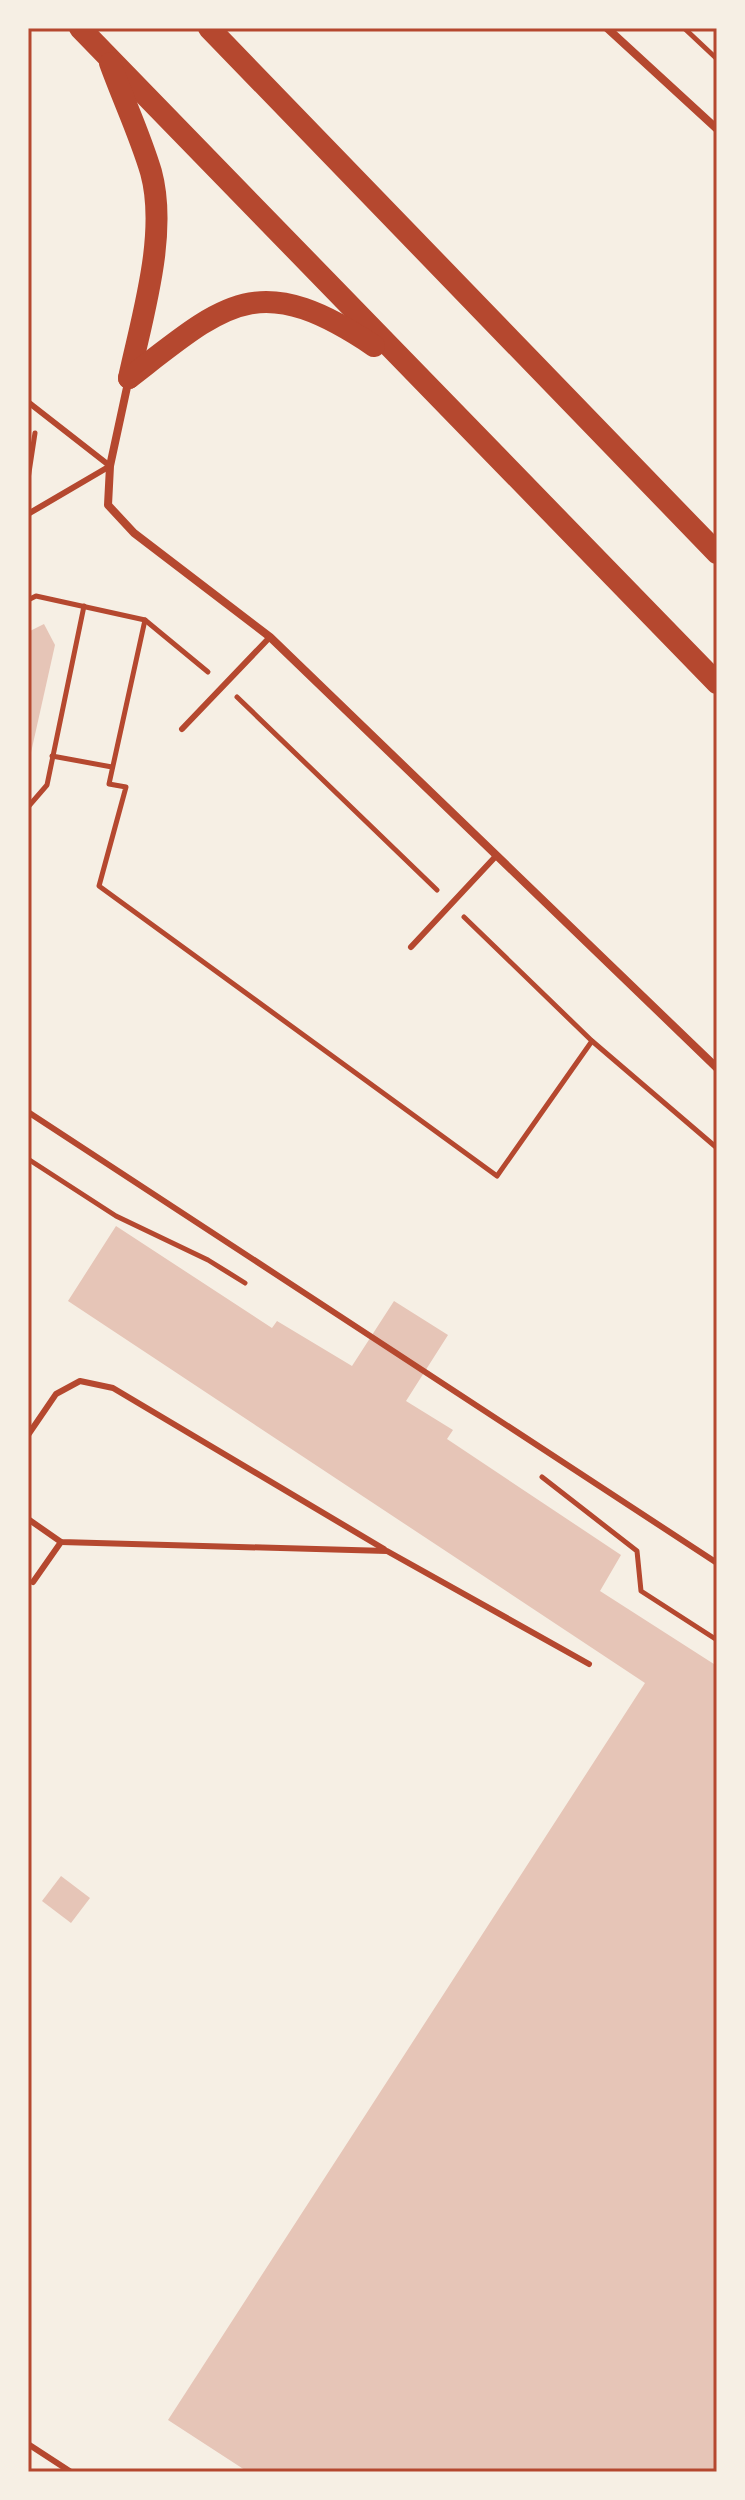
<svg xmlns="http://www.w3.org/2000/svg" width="745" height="2500" font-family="Barlow,sans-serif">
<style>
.building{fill:#e6c5b7}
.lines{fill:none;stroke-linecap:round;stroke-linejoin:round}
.path{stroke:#b5482f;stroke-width:5}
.service{stroke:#b5482f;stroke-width:6}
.minor{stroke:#b5482f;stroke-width:8}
.trunk{stroke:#b5482f;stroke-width:22}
.neatline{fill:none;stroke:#b5482f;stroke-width:3}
</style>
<rect width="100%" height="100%" fill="#f6efe4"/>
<!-- building -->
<g class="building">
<polygon points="44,624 55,645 28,766 28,632"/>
<polygon points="116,1226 272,1328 277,1321 352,1366 394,1301 448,1335 406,1401 453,1430 447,1439 621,1555 600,1591 717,1666 717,2472 248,2472 168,2420 645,1683 68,1301"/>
<polygon points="61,1876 90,1898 71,1923 42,1901"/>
</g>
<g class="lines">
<!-- path -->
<g class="path">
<polyline points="684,28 717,59"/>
<polyline points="28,479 35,433"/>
<polyline points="28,600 36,596 145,620 208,672"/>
<polyline points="145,620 109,784 126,787 99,886 497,1176 592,1041"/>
<polyline points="237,697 437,890"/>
<polyline points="52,756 112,767"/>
<polyline points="28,807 47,785 84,606"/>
<polyline points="464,917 592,1041 717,1148"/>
<polyline points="28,1159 116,1216 208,1260 245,1283"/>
<polyline points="542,1477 637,1551 641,1591 717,1640"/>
</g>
<!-- service -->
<g class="service">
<polyline points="28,402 110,466 28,514"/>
<polyline points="182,729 270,637"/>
<polyline points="411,947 496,856"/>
<polyline points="28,1112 717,1563"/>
<polyline points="28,1435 56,1394 80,1381 113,1388 384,1549"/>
<polyline points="28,1519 61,1542 387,1551 589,1664"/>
<polyline points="33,1582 61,1542"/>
<polyline points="28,2444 71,2472"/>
</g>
<!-- minor -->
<g class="minor">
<polyline points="607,28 717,129"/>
<polyline points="129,378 110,466 108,505 134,533 270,637 717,1068"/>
</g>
<!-- trunk -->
<g class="trunk">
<polyline points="80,28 717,683"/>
<polyline points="209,28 717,553"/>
<path d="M110 63C123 99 140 135 151 172 168 234 142 317 129 378"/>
<path d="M129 378C226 303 258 268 374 346"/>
</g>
</g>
<!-- border -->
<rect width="745" height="2500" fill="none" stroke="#f6efe4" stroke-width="60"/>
<rect x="30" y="30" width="685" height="2440" class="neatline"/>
</svg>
